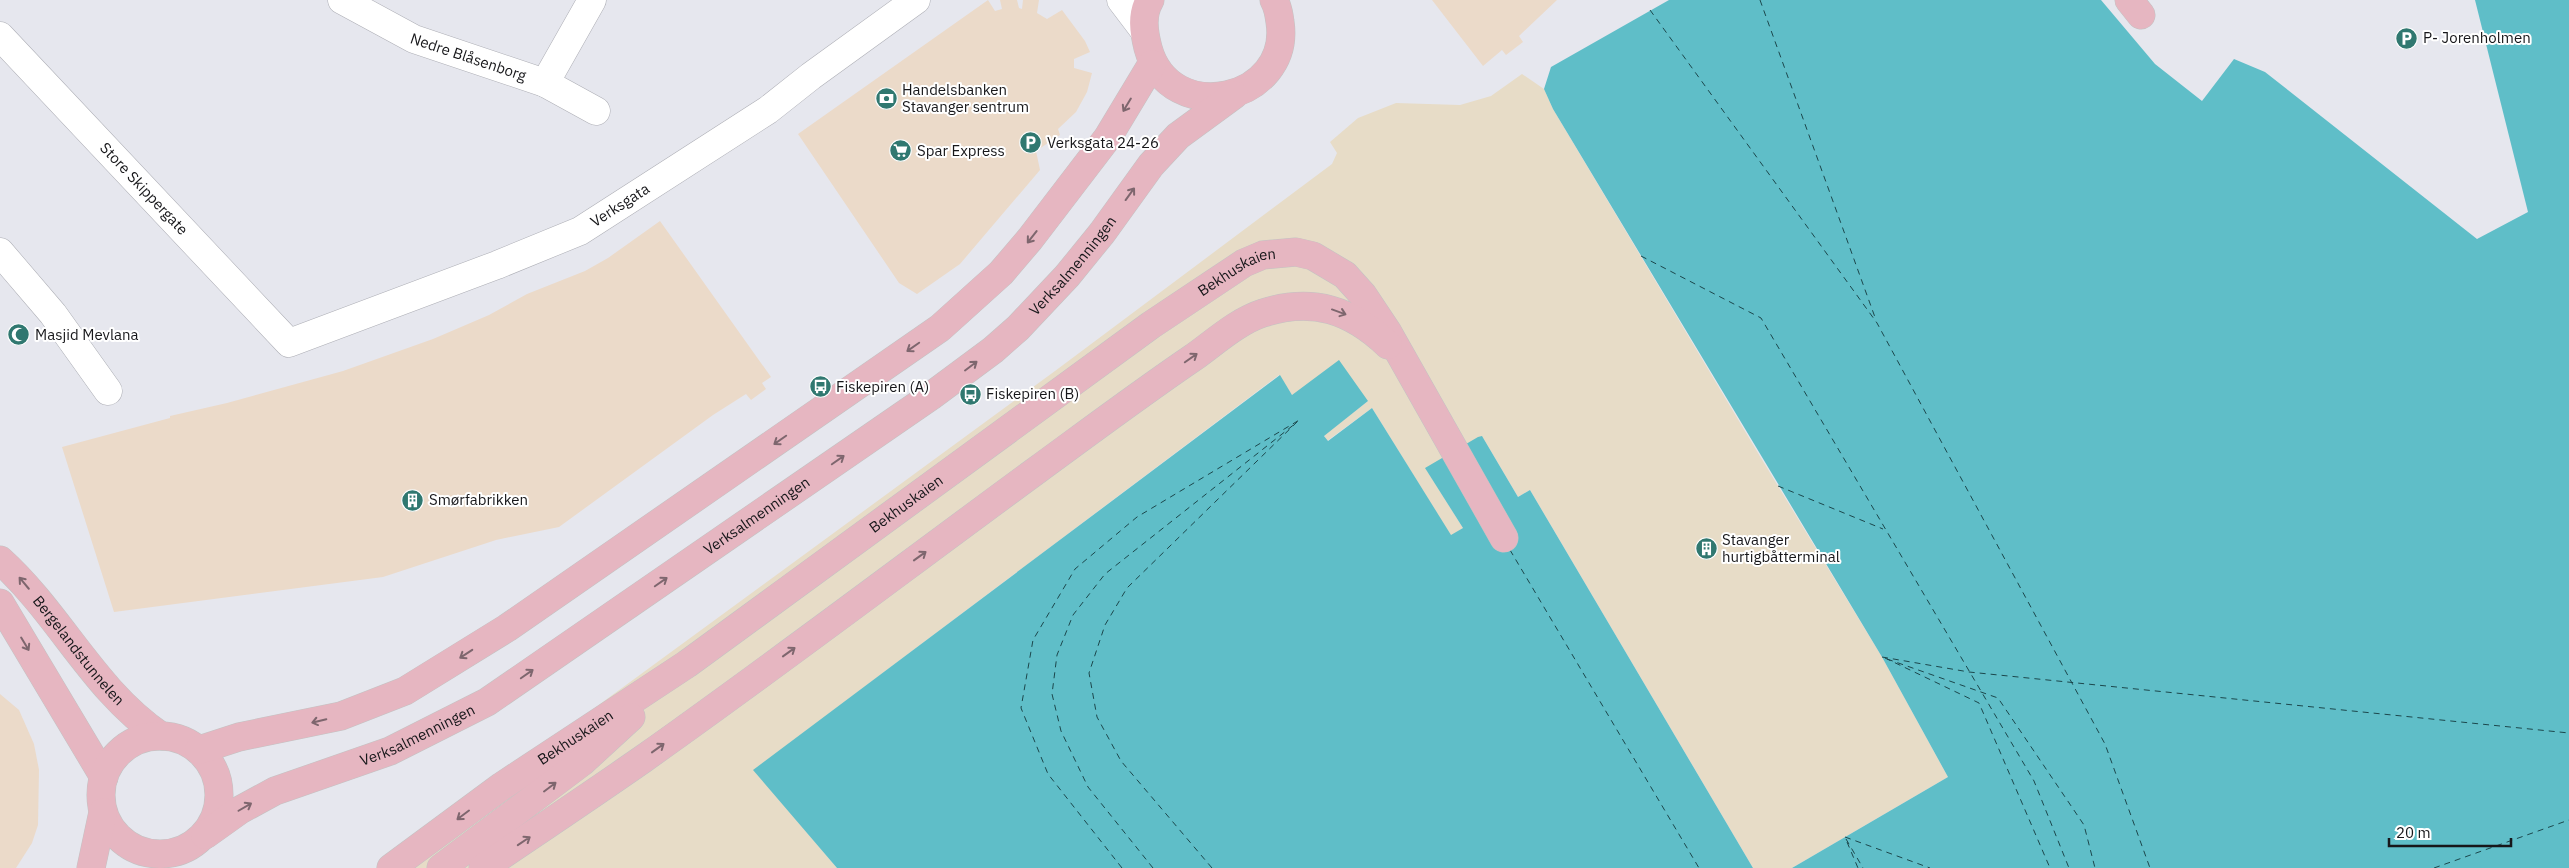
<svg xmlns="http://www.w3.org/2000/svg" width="2569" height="868" font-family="'IBM Plex Sans',sans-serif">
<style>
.commercial{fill:#ebdac9}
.industrial{fill:#e7dcc7}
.water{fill:#5fbec8}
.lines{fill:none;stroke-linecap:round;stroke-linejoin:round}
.ferry{stroke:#1c474c;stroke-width:1;stroke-dasharray:6 5;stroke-linecap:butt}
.minor-casing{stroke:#adaeb5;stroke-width:29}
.major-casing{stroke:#c3c3c3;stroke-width:29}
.minor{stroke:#fff;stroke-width:28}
.major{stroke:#e6b6c1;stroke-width:28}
.oneway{stroke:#7e666e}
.labels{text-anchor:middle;stroke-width:4;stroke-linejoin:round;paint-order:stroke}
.poi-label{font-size:15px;fill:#17171a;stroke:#fff;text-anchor:start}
.street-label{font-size:15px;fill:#17171a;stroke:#fff}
</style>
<rect width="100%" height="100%" fill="#e6e7ee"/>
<!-- commercial -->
<g class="commercial">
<polygon points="988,0 995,11 1002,9 1000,0 1017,0 1019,8 1022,9 1023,0 1039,0 1037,13 1047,19 1062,10 1085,41 1090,52 1074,59 1074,68 1092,73 1087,92 1076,112 1058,129 1060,135 1036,151 1040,170 960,264 917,294 899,283 798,134"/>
<polygon points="1432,0 1557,0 1519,36 1523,42 1506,55 1502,50 1483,66"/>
<polygon points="660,221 771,377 762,383 766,389 751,400 746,394 713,415 559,527 496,540 383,577 114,612 62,447 170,418 170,416 227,403 343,371 433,339 489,315 527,294 585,271 608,258"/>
<polygon points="0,694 19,710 34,744 39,770 38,825 32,843 16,868 0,868"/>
</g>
<!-- industrial -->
<polygon class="industrial" points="1522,74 1544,89 1553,109 1761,458 1882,657 1948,777 1792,868 1753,868 1530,490 1518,497 1482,436 1529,524 1426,469 1463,528 1451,536 1372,408 1327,441 1324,435 1368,401 1292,395 1279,375 754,770 837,868 376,868 1055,371 1332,164 1337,153 1330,142 1358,118 1396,103 1460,105 1491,96"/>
<!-- water -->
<g class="water">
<polygon points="1669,0 2101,0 2155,64 2202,101 2234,59 2265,72 2477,239 2528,212 2475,0 2569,0 2569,868 1792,868 1948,777 1882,657 1553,109 1544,89 1551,67"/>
<polygon points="1339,360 1368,401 1324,436 1328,441 1372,408 1451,535 1463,528 1425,468 1478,437 1482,436 1518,497 1530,490 1753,868 837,868 753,770 1280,375 1292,395"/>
</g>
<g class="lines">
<!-- ferry -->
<g class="ferry">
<polyline points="1760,0 1876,320"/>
<polyline points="1650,10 1877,323 2105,744 2150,868"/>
<polyline points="1641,256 1761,318 2034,781 2069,868"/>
<polyline points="1778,486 1883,529"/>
<polyline points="1510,550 1699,868"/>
<polyline points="1882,657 1969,672 2569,733"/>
<polyline points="1885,658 1979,703 2050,868"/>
<polyline points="1887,659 1998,698 2084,825 2095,868"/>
<polyline points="1845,837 1930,868"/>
<polyline points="1846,839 1863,868"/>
<polyline points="1847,842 1858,868"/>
<polyline points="1122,868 1048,774 1021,708 1033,640 1075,569 1137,517 1301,419"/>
<polyline points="1153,868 1088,787 1061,731 1052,694 1057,655 1073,615 1105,574 1296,423"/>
<polyline points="1212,868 1121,761 1097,717 1089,673 1105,625 1127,588 1298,421"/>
<polyline points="2434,868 2569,820"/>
</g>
<defs>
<g id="minor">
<path id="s1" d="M342 0 414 39 545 83 596 111"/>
<polyline points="1121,0 1143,29"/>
<path id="s2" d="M0 36 289 343 497 265 580 231 768 110 811 76 916 0"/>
<polyline points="545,83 592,0"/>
<polyline points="0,252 53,314 108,391"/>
</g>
<g id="major">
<path d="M1150 0C1141 15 1144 32 1148 48 1170 129 1292 101 1280 22 1279 14 1278 7 1274 0"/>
<polyline points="2129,0 2141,15"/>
<path id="s3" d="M0 560C60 614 93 690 161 736"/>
<polyline points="0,603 104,777"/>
<circle cx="160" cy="795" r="59"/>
<polyline points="199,750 239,737 341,716 405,691 507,628 940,328 1001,273 1030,239 1108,137 1152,64"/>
<path id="s4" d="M205 835 240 810 275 791 390 751 487 702 931 396 993 350 1018 328 1067 276 1102 233 1151 165 1178 136 1234 95"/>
<polyline points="91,868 103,812"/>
<path id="s5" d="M391 868 502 786 687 664 1151 325 1244 263 1263 255 1296 252 1313 256 1345 275 1363 295 1387 331 1504 538"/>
<polyline points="441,868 582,762 631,717"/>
<path d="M483 868C536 832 590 796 643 759 776 665 906 566 1037 470 1089 432 1141 393 1194 357 1215 342 1238 321 1263 313 1313 297 1351 310 1388 345"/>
</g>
</defs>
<!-- minor casing -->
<use href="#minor" class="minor-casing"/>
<!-- major casing -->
<use href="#major" class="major-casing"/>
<!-- minor -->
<use href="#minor" class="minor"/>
<!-- major -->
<use href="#major" class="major"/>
</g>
<!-- one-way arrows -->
<defs><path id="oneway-shaft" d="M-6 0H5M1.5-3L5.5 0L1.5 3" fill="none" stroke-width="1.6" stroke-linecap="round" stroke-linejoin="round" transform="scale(1.25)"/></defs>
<g class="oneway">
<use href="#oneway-shaft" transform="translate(1127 105) rotate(121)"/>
<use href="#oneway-shaft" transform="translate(1130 194) rotate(-54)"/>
<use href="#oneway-shaft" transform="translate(1032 237) rotate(128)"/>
<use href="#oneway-shaft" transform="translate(1339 312) rotate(20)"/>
<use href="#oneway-shaft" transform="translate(913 347) rotate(145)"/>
<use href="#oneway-shaft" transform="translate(1191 358) rotate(-35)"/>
<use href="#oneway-shaft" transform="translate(971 366) rotate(-37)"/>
<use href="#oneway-shaft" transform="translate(780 440) rotate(145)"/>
<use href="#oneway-shaft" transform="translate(838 460) rotate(-35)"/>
<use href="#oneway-shaft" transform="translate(920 556) rotate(-36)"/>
<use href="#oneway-shaft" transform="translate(661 582) rotate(-35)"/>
<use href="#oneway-shaft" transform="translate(24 583) rotate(-130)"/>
<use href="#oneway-shaft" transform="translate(25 644) rotate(59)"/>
<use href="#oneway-shaft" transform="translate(789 652) rotate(-36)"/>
<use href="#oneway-shaft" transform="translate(466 654) rotate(147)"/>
<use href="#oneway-shaft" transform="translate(527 674) rotate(-35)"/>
<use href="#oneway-shaft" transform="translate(319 721) rotate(167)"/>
<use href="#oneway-shaft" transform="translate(658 748) rotate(-36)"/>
<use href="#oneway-shaft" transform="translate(550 787) rotate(-37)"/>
<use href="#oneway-shaft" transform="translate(245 807) rotate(-30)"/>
<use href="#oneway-shaft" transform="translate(463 815) rotate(143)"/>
<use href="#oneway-shaft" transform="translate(524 841) rotate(-34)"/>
</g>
<!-- icons -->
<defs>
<symbol id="parking-disc" viewBox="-11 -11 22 22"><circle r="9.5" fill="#307870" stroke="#fff"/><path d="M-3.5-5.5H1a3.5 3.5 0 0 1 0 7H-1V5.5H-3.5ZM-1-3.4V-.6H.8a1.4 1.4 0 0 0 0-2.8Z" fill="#fff"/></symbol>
<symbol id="bank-disc" viewBox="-11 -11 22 22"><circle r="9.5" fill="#307870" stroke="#fff"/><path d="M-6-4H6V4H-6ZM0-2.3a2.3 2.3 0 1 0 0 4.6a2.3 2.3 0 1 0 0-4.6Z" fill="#fff"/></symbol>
<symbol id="supermarket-disc" viewBox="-11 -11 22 22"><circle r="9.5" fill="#307870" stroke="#fff"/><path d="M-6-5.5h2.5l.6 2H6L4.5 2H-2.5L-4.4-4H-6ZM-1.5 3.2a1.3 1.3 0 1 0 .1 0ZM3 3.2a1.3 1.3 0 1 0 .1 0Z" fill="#fff"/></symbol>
<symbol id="mosque-disc" viewBox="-11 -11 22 22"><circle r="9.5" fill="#307870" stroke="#fff"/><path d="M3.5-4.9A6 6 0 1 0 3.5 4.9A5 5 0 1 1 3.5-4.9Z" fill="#fff"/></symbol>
<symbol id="bus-disc" viewBox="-11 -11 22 22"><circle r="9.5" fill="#307870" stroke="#fff"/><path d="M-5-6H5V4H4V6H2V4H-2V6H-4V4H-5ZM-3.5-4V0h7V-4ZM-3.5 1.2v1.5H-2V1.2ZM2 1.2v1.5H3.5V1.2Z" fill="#fff"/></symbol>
<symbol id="building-disc" viewBox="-11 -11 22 22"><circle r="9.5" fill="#307870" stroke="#fff"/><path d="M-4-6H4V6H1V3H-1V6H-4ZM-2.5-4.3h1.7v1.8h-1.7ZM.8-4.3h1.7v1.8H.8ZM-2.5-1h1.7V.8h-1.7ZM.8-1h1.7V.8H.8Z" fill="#fff"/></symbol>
</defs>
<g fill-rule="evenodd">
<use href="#parking-disc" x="2394" y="26" width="25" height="25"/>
<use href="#bank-disc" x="874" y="86" width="25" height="25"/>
<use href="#parking-disc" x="1018" y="130" width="25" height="25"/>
<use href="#supermarket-disc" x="888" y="138" width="25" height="25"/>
<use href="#mosque-disc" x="6" y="322" width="25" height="25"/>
<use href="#bus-disc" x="808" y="374" width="25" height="25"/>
<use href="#bus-disc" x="958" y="382" width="25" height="25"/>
<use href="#building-disc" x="400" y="488" width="25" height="25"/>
<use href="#building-disc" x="1694" y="536" width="25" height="25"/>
</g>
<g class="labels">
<!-- poi labels -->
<g class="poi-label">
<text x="2423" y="43">P- Jorenholmen</text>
<text x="902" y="95">Handelsbanken<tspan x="902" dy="17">Stavanger sentrum</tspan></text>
<text x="1047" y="148">Verksgata 24-26</text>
<text x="917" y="156">Spar Express</text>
<text x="35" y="340">Masjid Mevlana</text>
<text x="836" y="392">Fiskepiren (A)</text>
<text x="986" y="399">Fiskepiren (B)</text>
<text x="429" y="505">Smørfabrikken</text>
<text x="1722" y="545">Stavanger<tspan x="1722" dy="17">hurtigbåtterminal</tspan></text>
</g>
<!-- street labels -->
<g class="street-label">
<text dy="5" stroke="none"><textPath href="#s1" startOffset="139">Nedre Blåsenborg</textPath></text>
<text dy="5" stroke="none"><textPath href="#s2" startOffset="210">Store Skippergate</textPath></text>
<text dy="5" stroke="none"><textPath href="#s2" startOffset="781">Verksgata</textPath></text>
<text dy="5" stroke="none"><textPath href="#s4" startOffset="1046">Verksalmenningen</textPath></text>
<text dy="5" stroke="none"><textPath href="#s5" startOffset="1036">Bekhuskaien</textPath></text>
<text dy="5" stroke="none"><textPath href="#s5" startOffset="631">Bekhuskaien</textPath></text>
<text dy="5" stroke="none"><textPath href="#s4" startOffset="641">Verksalmenningen</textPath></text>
<text dy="5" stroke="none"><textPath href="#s3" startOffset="120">Bergelandstunnelen</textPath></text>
<text dy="5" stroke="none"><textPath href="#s4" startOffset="236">Verksalmenningen</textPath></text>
<text dy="5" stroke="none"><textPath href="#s5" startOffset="226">Bekhuskaien</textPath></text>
</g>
</g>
<!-- scale -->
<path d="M2389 838v8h122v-8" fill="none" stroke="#17171a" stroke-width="2.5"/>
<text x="2396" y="838" font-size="15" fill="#17171a" stroke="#ffffff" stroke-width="4" paint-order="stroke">20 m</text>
</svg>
